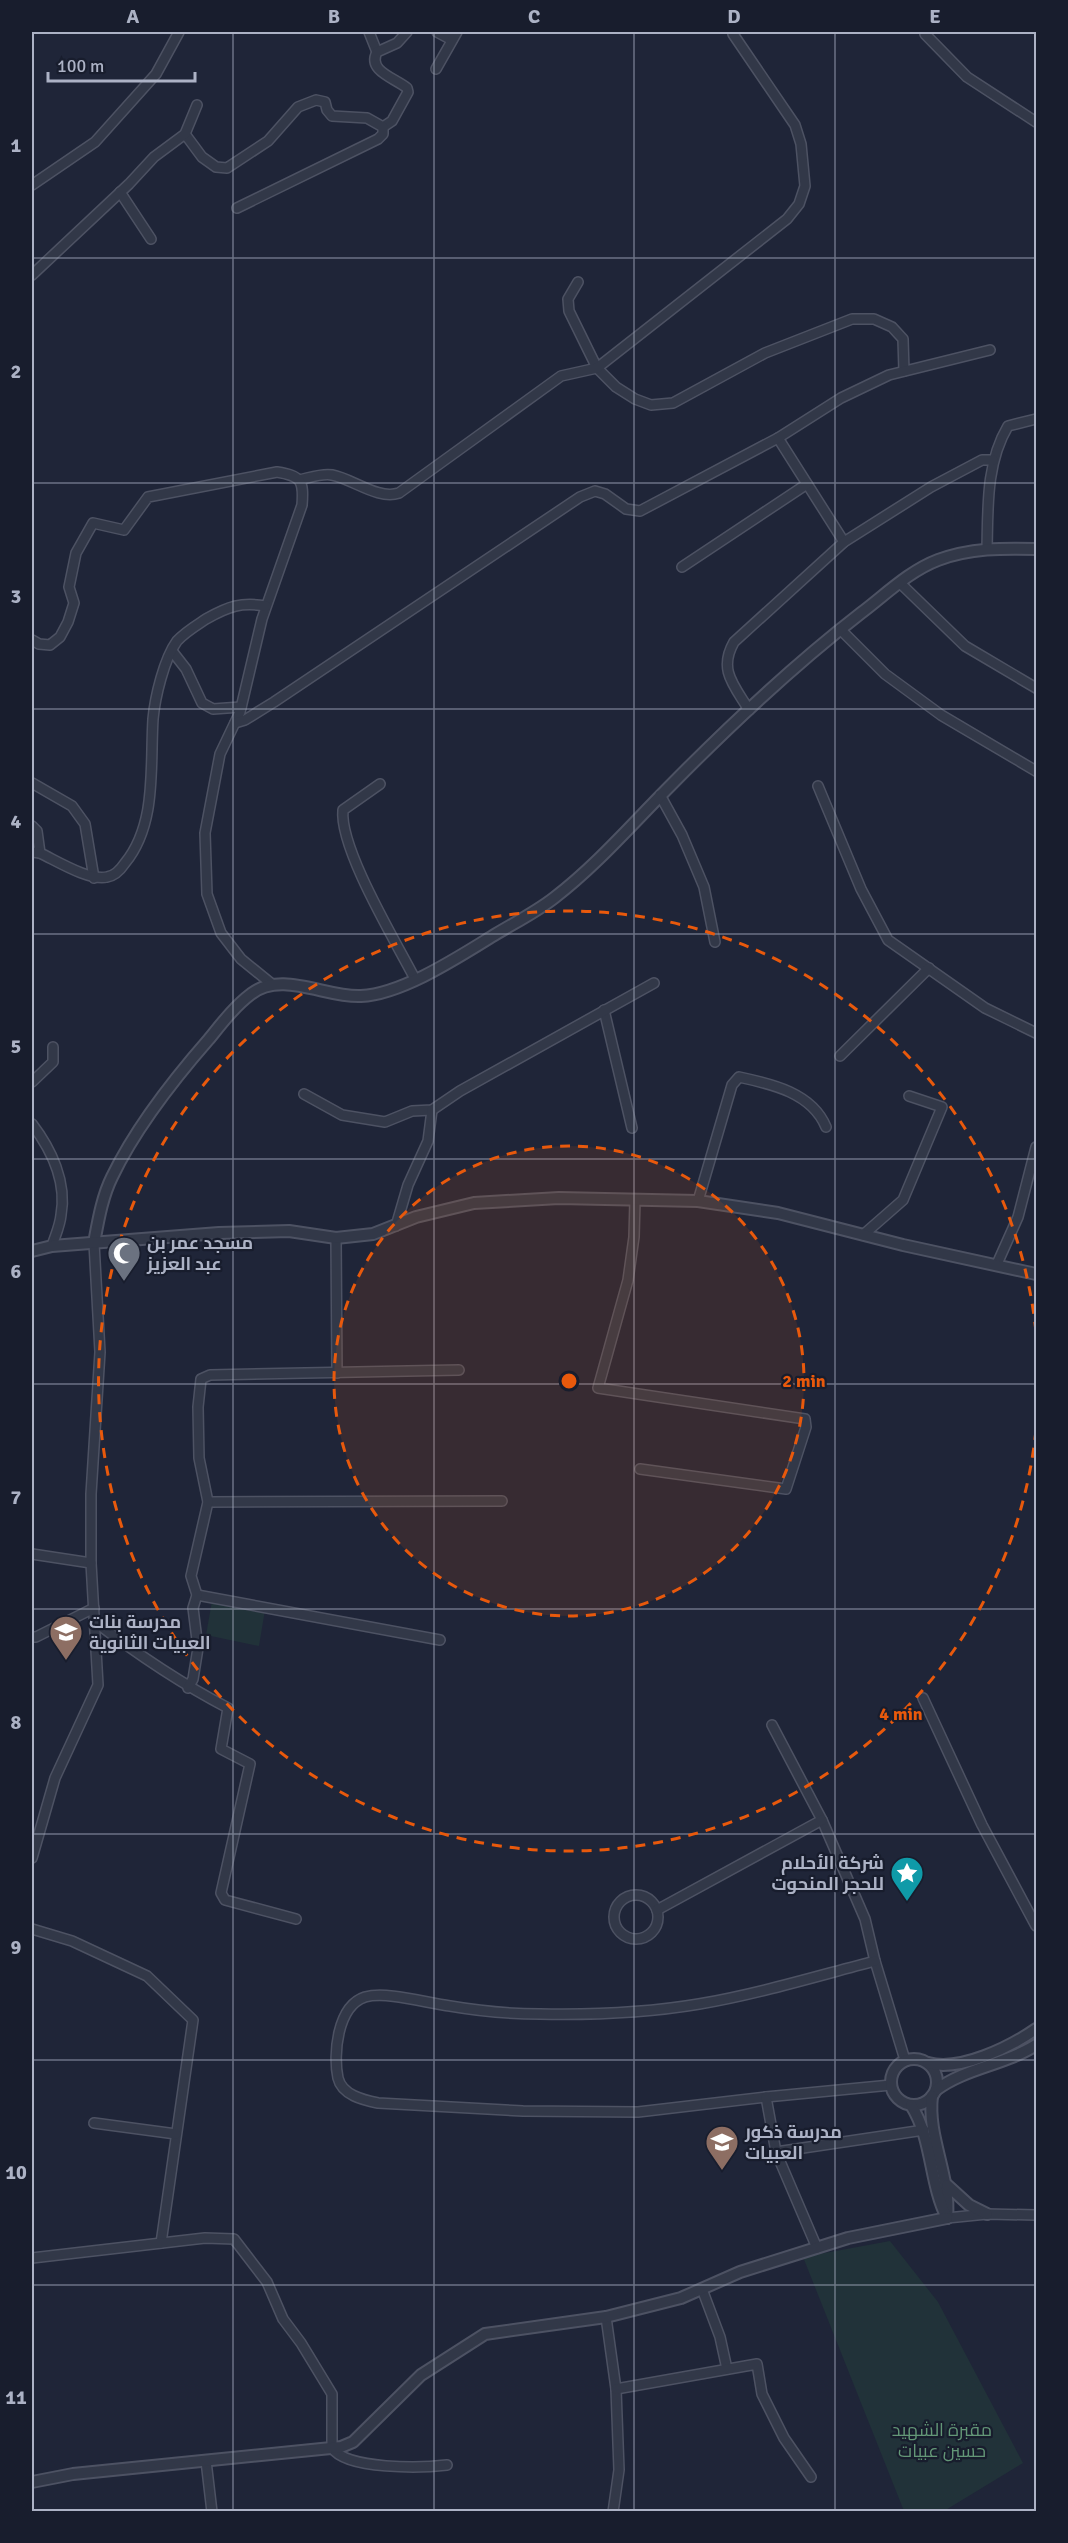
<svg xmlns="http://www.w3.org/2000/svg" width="1068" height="2543" font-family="Signika,Cairo,sans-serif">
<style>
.green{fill:#213239}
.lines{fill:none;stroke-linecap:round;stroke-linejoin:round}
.minor-casing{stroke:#4d5263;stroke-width:12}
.tertiary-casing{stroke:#4d5263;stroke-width:14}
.minor{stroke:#323848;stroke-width:9}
.tertiary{stroke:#323848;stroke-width:10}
.grid{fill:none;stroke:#acb2c5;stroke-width:1.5;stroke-opacity:0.55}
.ring{fill:none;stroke:#e8590c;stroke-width:3;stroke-dasharray:10 8}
.labels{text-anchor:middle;stroke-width:4.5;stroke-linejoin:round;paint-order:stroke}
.poi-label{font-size:18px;font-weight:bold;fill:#acb2c5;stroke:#181d2d;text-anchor:start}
.park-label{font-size:18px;fill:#639777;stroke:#181d2d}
.centre{fill:#e8590c;stroke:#181d2d;stroke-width:3}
.ring-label{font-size:18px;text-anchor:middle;font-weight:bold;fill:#e8590c;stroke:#181d2d;stroke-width:4.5;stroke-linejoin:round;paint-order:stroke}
.neatline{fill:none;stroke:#acb2c5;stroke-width:2}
.grid-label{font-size:20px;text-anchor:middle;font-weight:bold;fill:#acb2c5}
</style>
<rect width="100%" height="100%" fill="#1f2538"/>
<!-- green -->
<g class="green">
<polygon points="212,1601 265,1610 259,1646 206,1635"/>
<polygon points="890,2241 938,2302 1023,2463 944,2511 904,2511 803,2257"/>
</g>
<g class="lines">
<defs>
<g id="minor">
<polyline points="369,32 377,52"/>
<polyline points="437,32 452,40"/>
<polyline points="925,34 967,77 1036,122"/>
<polyline points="436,69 457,32"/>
<path d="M383 127 392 121 408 92 407 88C395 78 367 71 377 52L397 43 407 32"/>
<polyline points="185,134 202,157 216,167 227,168 268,141 298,107 316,100 325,102 327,110 332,116 367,118 383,127 383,134 378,139 237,208"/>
<polyline points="32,185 95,142 156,74 179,32"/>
<polyline points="120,192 151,239"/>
<polyline points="32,275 129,184 154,157 185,134 197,105"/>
<polyline points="578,282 568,299 569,311 597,368 616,387 635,399 651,405 673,403 765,353 852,319 874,319 892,327 903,339 904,371"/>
<polyline points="778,438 844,542"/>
<path d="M299 480C309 478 322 473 332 475 353 479 378 500 399 493L561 376 597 368 787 219 799 204 805 186 801 144 795 125 733 34"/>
<path d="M987 549C988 507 986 463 1008 426L1036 419"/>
<polyline points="682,567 807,484"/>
<polyline points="900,583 965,646 1036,688"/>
<polyline points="840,629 885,674 941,715 1036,771"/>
<path d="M32 640 39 644 50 645 60 637 68 622 74 603 69 587 76 553 93 523 124 530 148 497 277 472C301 476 304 480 302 505L262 619 240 712 220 754 205 833 207 894 221 933 241 959 273 985"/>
<polyline points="172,651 186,669 202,703 213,709 241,707"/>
<path d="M749 710C734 685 718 670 734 642L844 542 931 487 982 460H993"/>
<polyline points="235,723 245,720 274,702 580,497 595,491 605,494 626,509 640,511 778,438 841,398 889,375 990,350"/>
<polyline points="32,783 72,806 85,824 94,878"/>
<path d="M380 784 343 810C339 848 396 942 415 979"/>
<polyline points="818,786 861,889 888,940 985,1008 1036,1033"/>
<polyline points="660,795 682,835 704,887 715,942"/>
<polyline points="32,826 37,831 40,853"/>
<path d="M32 852 40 853C57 861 89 881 107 877 114 876 121 869 125 863 157 824 150 767 153 719 155 697 164 659 177 641 185 632 197 625 206 619 229 606 241 602 266 606"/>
<polyline points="604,1010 632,1128"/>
<polyline points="840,1056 929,968"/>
<polyline points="32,1082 53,1062 53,1047"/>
<polyline points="304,1094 342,1115 385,1122 412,1111 432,1110 460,1091 654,983"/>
<path d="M32 1124C51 1149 67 1182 61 1215 60 1226 55 1236 52 1246"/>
<polyline points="635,1200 634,1237 628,1280 598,1388 805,1419 806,1427 786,1489 640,1469"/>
<path d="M698 1201 732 1085 739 1077C772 1084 812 1093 826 1127"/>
<polyline points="396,1226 408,1185 428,1141 432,1110"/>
<polyline points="863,1235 903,1200 942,1107 909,1096"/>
<polyline points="336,1238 337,1373"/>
<polyline points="997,1264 1018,1217 1036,1147"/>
<polyline points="208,1502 502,1501"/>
<polyline points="32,1554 91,1563"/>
<polyline points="197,1595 440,1640"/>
<path d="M94 1621C137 1654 180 1683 228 1708L221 1749 250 1764 221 1893 225 1900 296 1919"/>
<polyline points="32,1637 36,1637 94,1608"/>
<polyline points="188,1688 193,1679 198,1648 193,1608 197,1595 191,1576 208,1502 199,1458 198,1407 201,1379 210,1375 459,1370"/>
<polyline points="923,1698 982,1825 1036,1926"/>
<polyline points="772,1725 822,1820 865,1919 875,1961 905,2060"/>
<polyline points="32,1858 55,1778 98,1685 91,1563 91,1494 100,1352 94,1243"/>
<circle cx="636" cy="1917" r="22"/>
<polyline points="657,1910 822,1820"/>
<polyline points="32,1929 72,1941 147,1976 193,2020 161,2243"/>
<path d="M875 1961C817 1976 758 1994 699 2004 646 2013 594 2015 540 2014 511 2014 479 2011 450 2006 426 2003 387 1991 365 1997 337 2006 333 2055 338 2078 342 2095 363 2100 378 2103L523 2111 638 2112 766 2097 891 2085"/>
<polyline points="766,2097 776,2152 817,2248"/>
<polyline points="94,2123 176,2134"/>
<polyline points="776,2152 924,2130"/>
<polyline points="947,2218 987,2214 1036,2215"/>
<path d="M32 2258 205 2238 234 2239 267 2282 283 2319 301 2343 332 2394V2448C347 2470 422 2468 447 2465"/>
<polyline points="702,2289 720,2337 727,2369"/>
<polyline points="606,2317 616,2389 619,2470 613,2512"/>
<polyline points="616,2389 757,2364 762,2394 784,2438 811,2477"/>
<polyline points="206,2461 212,2512"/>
</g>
<g id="tertiary">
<path d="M94 1243C98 1222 102 1197 112 1177 135 1129 174 1079 209 1039 222 1023 235 1006 251 994 281 970 327 998 361 996 403 994 460 956 496 934 516 922 536 912 554 898 597 865 633 823 671 785 731 724 794 665 861 613 885 595 909 571 938 560 970 548 1003 548 1036 549"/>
<polyline points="32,1251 52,1246 219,1233 289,1231 336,1238 373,1234 416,1217 474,1203 559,1198 698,1201 778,1213 903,1245 1036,1274"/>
<circle cx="914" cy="2082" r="23"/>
<path d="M928 2063C960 2072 1010 2047 1036 2029"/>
<path d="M936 2090C965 2068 1005 2065 1036 2045"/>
<path d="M932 2096C927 2138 951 2175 947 2218"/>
<path d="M911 2105C933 2140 929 2182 947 2218"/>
<polyline points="947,2185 969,2205 987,2214"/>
<polyline points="32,2482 73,2474 341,2447 353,2442 421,2375 485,2334 606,2317 681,2298 740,2272 848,2238 947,2218"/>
</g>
</defs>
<!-- minor casing -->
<use href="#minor" class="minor-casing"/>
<!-- tertiary casing -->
<use href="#tertiary" class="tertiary-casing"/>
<!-- minor -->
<use href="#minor" class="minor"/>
<!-- tertiary -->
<use href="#tertiary" class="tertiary"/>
</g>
<!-- grid -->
<path class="grid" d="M233 32V2512M434 32V2512M634 32V2512M835 32V2512M32 258H1036M32 483H1036M32 709H1036M32 934H1036M32 1159H1036M32 1384H1036M32 1609H1036M32 1834H1036M32 2060H1036M32 2285H1036"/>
<!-- distance rings -->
<circle cx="569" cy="1381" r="235" fill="#e8590c" fill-opacity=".12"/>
<g class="ring">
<circle cx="569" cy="1381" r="235"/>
<path d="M1036 1430A470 470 0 1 1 1036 1332"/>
</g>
<!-- icons -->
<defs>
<symbol id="mosque-pin" viewBox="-11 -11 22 30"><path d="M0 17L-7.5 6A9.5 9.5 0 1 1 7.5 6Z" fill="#6b7280" stroke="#181d2d"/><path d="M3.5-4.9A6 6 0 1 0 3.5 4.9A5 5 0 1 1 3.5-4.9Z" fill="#fff"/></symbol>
<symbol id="school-pin" viewBox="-11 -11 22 30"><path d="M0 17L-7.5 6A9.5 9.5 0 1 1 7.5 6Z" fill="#8d6e63" stroke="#181d2d"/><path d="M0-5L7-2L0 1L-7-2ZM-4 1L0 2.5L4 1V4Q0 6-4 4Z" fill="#fff"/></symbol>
<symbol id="sight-pin" viewBox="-11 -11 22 30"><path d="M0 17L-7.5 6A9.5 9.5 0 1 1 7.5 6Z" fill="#0f9aa8" stroke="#181d2d"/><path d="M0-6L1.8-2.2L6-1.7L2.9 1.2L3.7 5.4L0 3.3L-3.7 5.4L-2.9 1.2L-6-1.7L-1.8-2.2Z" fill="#fff"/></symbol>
</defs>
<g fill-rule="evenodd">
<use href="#mosque-pin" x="105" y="1234" width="38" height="52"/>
<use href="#school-pin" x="47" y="1613" width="38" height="52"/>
<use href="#sight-pin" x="888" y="1854" width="38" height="52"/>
<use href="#school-pin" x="703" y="2123" width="38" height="52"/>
</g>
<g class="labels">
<!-- poi labels -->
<g class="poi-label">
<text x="147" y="1249">مسجد عمر بن<tspan x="147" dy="21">عبد العزيز</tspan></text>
<text x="89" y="1628">مدرسة بنات<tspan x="89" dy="21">العبيات الثانوية</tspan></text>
<text x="884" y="1869" text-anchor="end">شركة الأحلام<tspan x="884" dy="21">للحجر المنحوت</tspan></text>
<text x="745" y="2138">مدرسة ذكور<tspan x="745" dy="21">العبيات</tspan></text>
</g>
<!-- park labels -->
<g class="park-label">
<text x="942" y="2436">مقبرة الشهيد<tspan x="942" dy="21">حسين عبيات</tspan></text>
</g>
</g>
<circle cx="569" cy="1381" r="9" class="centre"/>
<g class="ring-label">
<text x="804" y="1387">2 min</text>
<text x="901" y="1720">4 min</text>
</g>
<!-- border -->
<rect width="1068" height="2543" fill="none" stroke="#181d2d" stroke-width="66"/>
<!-- scale -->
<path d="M48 72v9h147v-9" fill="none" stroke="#acb2c5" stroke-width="3"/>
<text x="57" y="72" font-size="18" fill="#acb2c5" stroke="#181d2d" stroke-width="4.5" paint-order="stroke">100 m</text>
<rect x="33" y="33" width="1002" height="2477" class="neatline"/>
<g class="grid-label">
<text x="133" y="23">A</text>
<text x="334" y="23">B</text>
<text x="534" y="23">C</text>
<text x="734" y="23">D</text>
<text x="935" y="23">E</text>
<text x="16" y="152">1</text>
<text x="16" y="378">2</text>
<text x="16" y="603">3</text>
<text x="16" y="828">4</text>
<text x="16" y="1053">5</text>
<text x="16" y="1278">6</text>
<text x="16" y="1504">7</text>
<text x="16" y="1729">8</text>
<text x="16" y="1954">9</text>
<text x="16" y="2179">10</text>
<text x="16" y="2404">11</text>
</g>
</svg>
